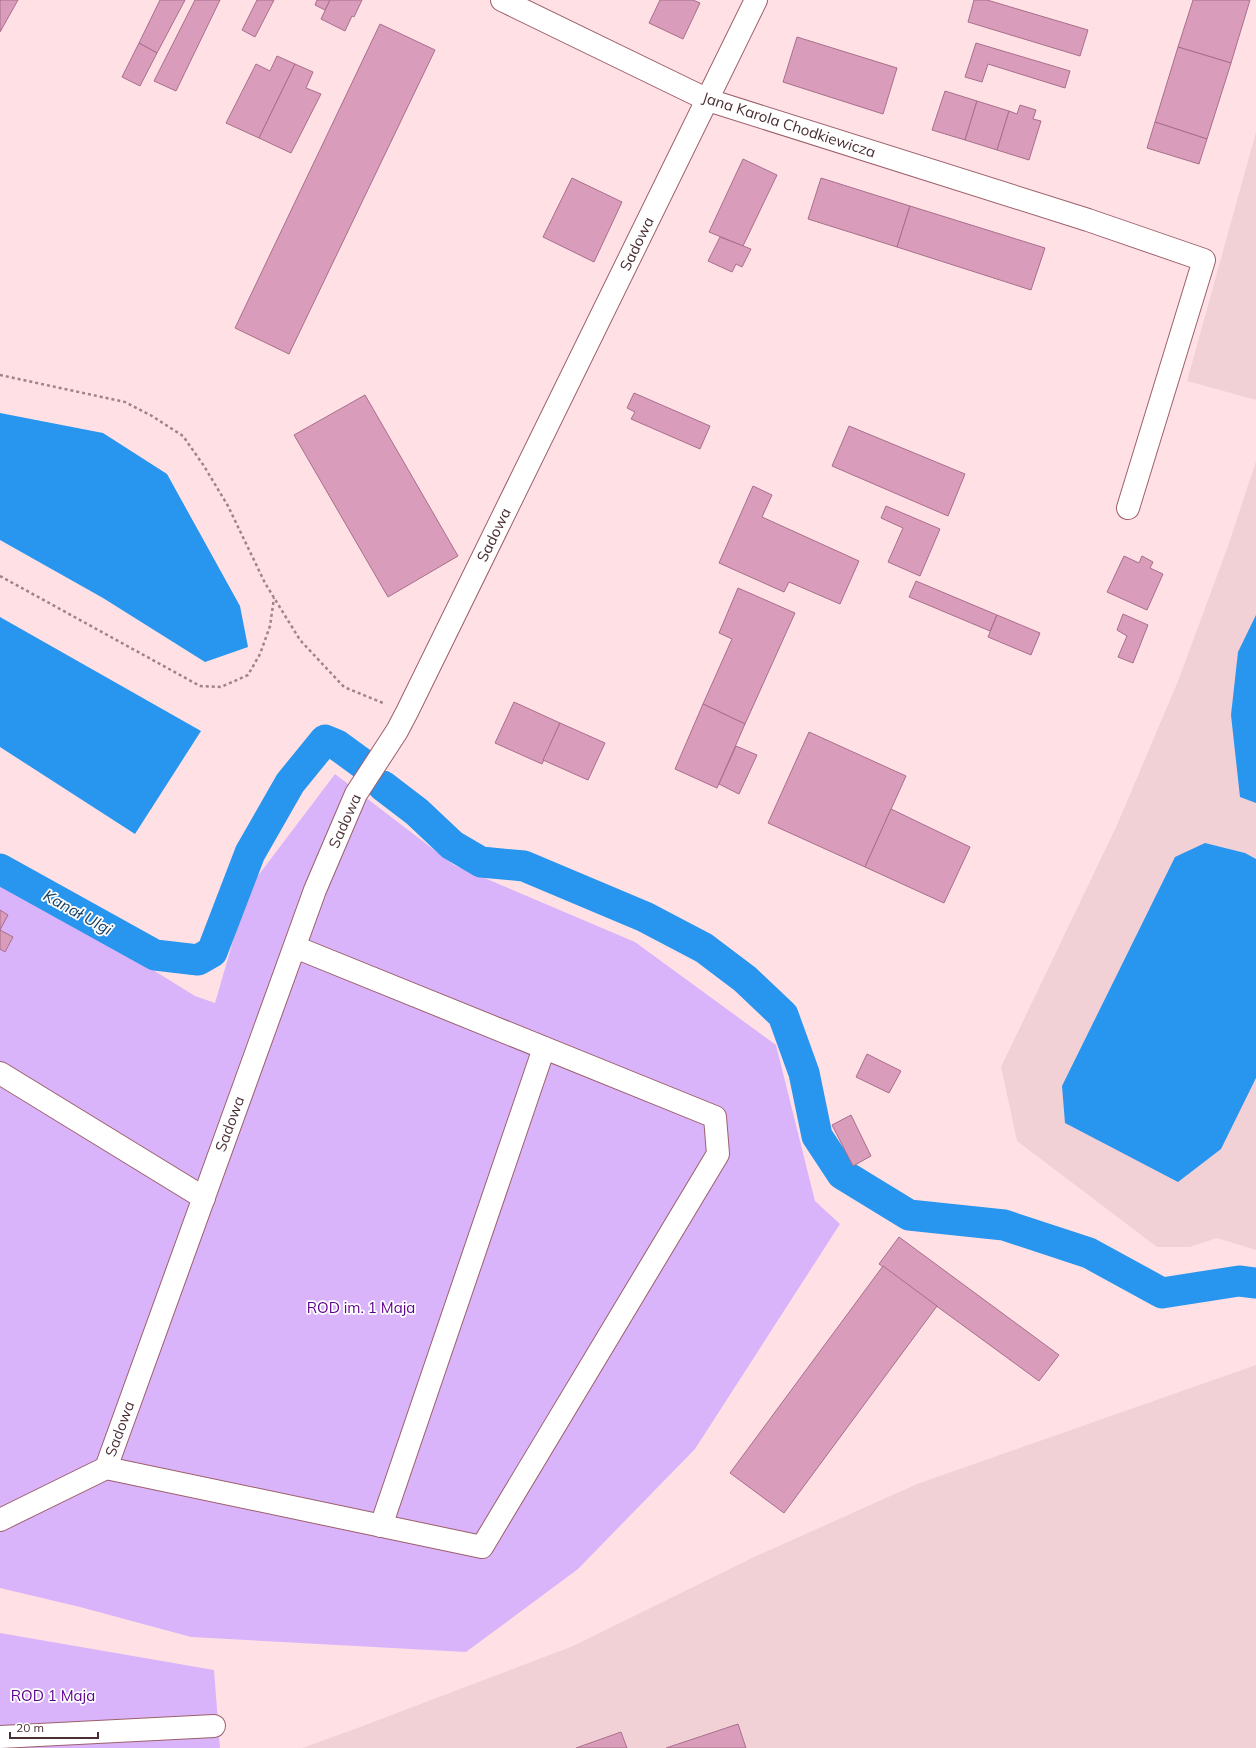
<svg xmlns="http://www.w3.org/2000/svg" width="1256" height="1748" font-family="Mulish,sans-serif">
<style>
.built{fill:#f2d1d6}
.green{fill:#d9b4fa}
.water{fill:#2895ee}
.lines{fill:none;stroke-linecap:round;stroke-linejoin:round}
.canal{stroke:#2895ee;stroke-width:31}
.building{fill:#d99cba;stroke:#a86f8b}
.minor-casing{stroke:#9d5f6a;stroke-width:24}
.path{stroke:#a08387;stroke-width:2.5;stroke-dasharray:3 3;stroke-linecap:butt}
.minor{stroke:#fff;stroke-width:22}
.labels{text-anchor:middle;stroke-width:3.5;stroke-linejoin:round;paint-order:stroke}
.street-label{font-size:15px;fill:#4a2f33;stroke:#fff}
.park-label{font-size:15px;fill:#5e008c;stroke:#fff}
.water-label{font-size:16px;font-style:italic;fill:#184164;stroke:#fff}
</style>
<rect width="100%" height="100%" fill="#ffe1e5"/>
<!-- built -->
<g class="built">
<polygon points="1256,132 1256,400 1187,381"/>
<polygon points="1256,461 1256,1250 1217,1238 1190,1247 1157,1247 1017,1141 1001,1067 1117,825 1178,681 1228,546"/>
<polygon points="1256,1365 1256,1748 302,1748 352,1730 573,1646 752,1558 917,1484"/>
</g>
<!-- green -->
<g class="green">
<polygon points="335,774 454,865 635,942 776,1045 815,1201 840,1224 695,1449 578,1569 466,1652 191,1637 80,1607 0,1588 0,875 195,996 215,1003 248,889"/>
<polygon points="0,1633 214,1670 220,1748 0,1748"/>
</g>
<!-- water -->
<g class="water">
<polygon points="0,413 103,433 167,474 240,606 248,647 205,662 103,598 0,540"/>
<polygon points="1256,615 1256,803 1240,797 1231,715 1238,652"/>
<polygon points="0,617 201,731 135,834 0,747"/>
<polygon points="1205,843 1245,853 1256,859 1256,1078 1221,1149 1178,1182 1065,1123 1062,1086 1175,857"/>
</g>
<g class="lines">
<!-- canal -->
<g class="canal">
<polyline points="383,786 417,812 452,845 481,862 524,866 645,917 704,948 745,979 783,1015 804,1073 817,1136 842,1174 909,1215 1004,1225 1089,1253 1162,1293 1239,1281 1256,1283"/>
<polyline points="0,869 155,955 198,960 212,952 250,853 290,783 325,740 337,745 363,764"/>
</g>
</g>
<!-- building -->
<g class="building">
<polygon points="0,0 18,0 0,32"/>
<polygon points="160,0 185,0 157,53 139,43"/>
<polygon points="195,0 220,0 176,91 154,81"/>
<polygon points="257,0 274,0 255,37 242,30"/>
<polygon points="317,0 330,0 325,10 315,5"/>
<polygon points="330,0 362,0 354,17 352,16 345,31 321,19"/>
<polygon points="660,0 693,0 700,3 683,39 649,23"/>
<polygon points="974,0 987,0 1088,30 1080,56 968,22"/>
<polygon points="1193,0 1250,0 1231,63 1178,47"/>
<polygon points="380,24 435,50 289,354 235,328"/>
<polygon points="797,37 897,68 883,114 783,82"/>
<polygon points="139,43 157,53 140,86 122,77"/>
<polygon points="976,43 1070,71 1065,88 988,64 982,82 965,77"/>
<polygon points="1178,47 1231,63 1207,139 1155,122"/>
<polygon points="277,56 295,64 259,138 226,123 256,64 270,71"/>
<polygon points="295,64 313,72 306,88 321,94 291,153 259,138"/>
<polygon points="945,91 977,101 965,140 932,130"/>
<polygon points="977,101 1009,111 997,150 965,140"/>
<polygon points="1020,105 1036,110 1033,119 1041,121 1029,160 997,150 1009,111 1017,114"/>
<polygon points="1155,122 1207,139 1199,164 1147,148"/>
<polygon points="743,159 777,175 743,246 709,232"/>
<polygon points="572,178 622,202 594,262 543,237"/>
<polygon points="821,178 910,206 897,247 808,219"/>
<polygon points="910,206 1045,248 1031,290 897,247"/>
<polygon points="720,237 751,249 742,267 736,264 732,272 708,261"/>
<polygon points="634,393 710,426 700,449 631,419 635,412 627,408"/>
<polygon points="365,395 458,556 388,597 294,435"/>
<polygon points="849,426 965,474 948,516 832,466"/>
<polygon points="753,486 772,495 762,517 859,561 840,604 789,582 784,592 719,563"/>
<polygon points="886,506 940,529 920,576 888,562 903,528 881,518"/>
<polygon points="1124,556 1139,563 1142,556 1153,562 1150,568 1163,574 1147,610 1107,592"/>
<polygon points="916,581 997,615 990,631 909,597"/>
<polygon points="738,588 795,613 745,724 703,704 732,639 719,633"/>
<polygon points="1123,614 1148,625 1133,663 1118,657 1127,636 1117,630"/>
<polygon points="997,615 1040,633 1031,655 988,637"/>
<polygon points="514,702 560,723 542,764 495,743"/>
<polygon points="703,704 745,724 717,788 675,769"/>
<polygon points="560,723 605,743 588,780 543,760"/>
<polygon points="809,732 906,776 865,867 768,823"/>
<polygon points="736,746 757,755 739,794 719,784"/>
<polygon points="891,809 970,847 944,903 865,867"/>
<polygon points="0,910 8,915 0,930"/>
<polygon points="0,930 13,937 5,952 0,949"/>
<polygon points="867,1054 901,1071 889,1093 856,1077"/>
<polygon points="851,1115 871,1156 853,1166 832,1125"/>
<polygon points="899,1237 1059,1355 1039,1381 879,1264"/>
<polygon points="883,1266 937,1306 784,1513 730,1473"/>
<polygon points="738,1724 746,1748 666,1748"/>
<polygon points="621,1732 627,1748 576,1748"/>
</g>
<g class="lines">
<defs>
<g id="minor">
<polyline points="502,0 708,100 1088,220 1204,260 1128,508"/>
<polyline points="0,1073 204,1198"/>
<polyline points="106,1468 482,1547 718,1154 715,1117 295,947"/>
<polyline points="0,1520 106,1468 315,890 356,794 397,731 407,712 756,0"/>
<polyline points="381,1526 544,1048"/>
<polyline points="0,1737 214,1726"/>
</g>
</defs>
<!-- minor casing -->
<use href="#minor" class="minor-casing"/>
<!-- path -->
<g class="path">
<polyline points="0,375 125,402 152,416 183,436 204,466 228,506 265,583 300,640 344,687 383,703"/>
<polyline points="0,576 200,686 221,687 248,675 260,654 270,626 274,598"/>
</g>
<!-- minor -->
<use href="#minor" class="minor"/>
</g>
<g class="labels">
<!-- street labels -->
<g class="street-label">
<text transform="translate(789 125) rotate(18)" y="5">Jana Karola Chodkiewicza</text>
<text transform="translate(637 244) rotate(-64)" y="5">Sadowa</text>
<text transform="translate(494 535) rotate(-64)" y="5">Sadowa</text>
<text transform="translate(345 821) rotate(-66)" y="5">Sadowa</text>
<text transform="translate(230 1124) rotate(-70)" y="5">Sadowa</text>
<text transform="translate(120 1429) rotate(-70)" y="5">Sadowa</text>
</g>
<!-- park labels -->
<g class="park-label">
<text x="361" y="1313">ROD im. 1 Maja</text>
<text x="53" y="1701">ROD 1 Maja</text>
</g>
<!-- water labels -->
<g class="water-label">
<text transform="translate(78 912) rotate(29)" y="6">Kanał Ulgi</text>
</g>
</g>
<!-- scale -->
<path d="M10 1732v6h88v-6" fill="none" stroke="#4a2f33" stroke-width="2"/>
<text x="16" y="1732" font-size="12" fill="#4a2f33" stroke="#ffffff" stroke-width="3" paint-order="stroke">20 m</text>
</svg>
